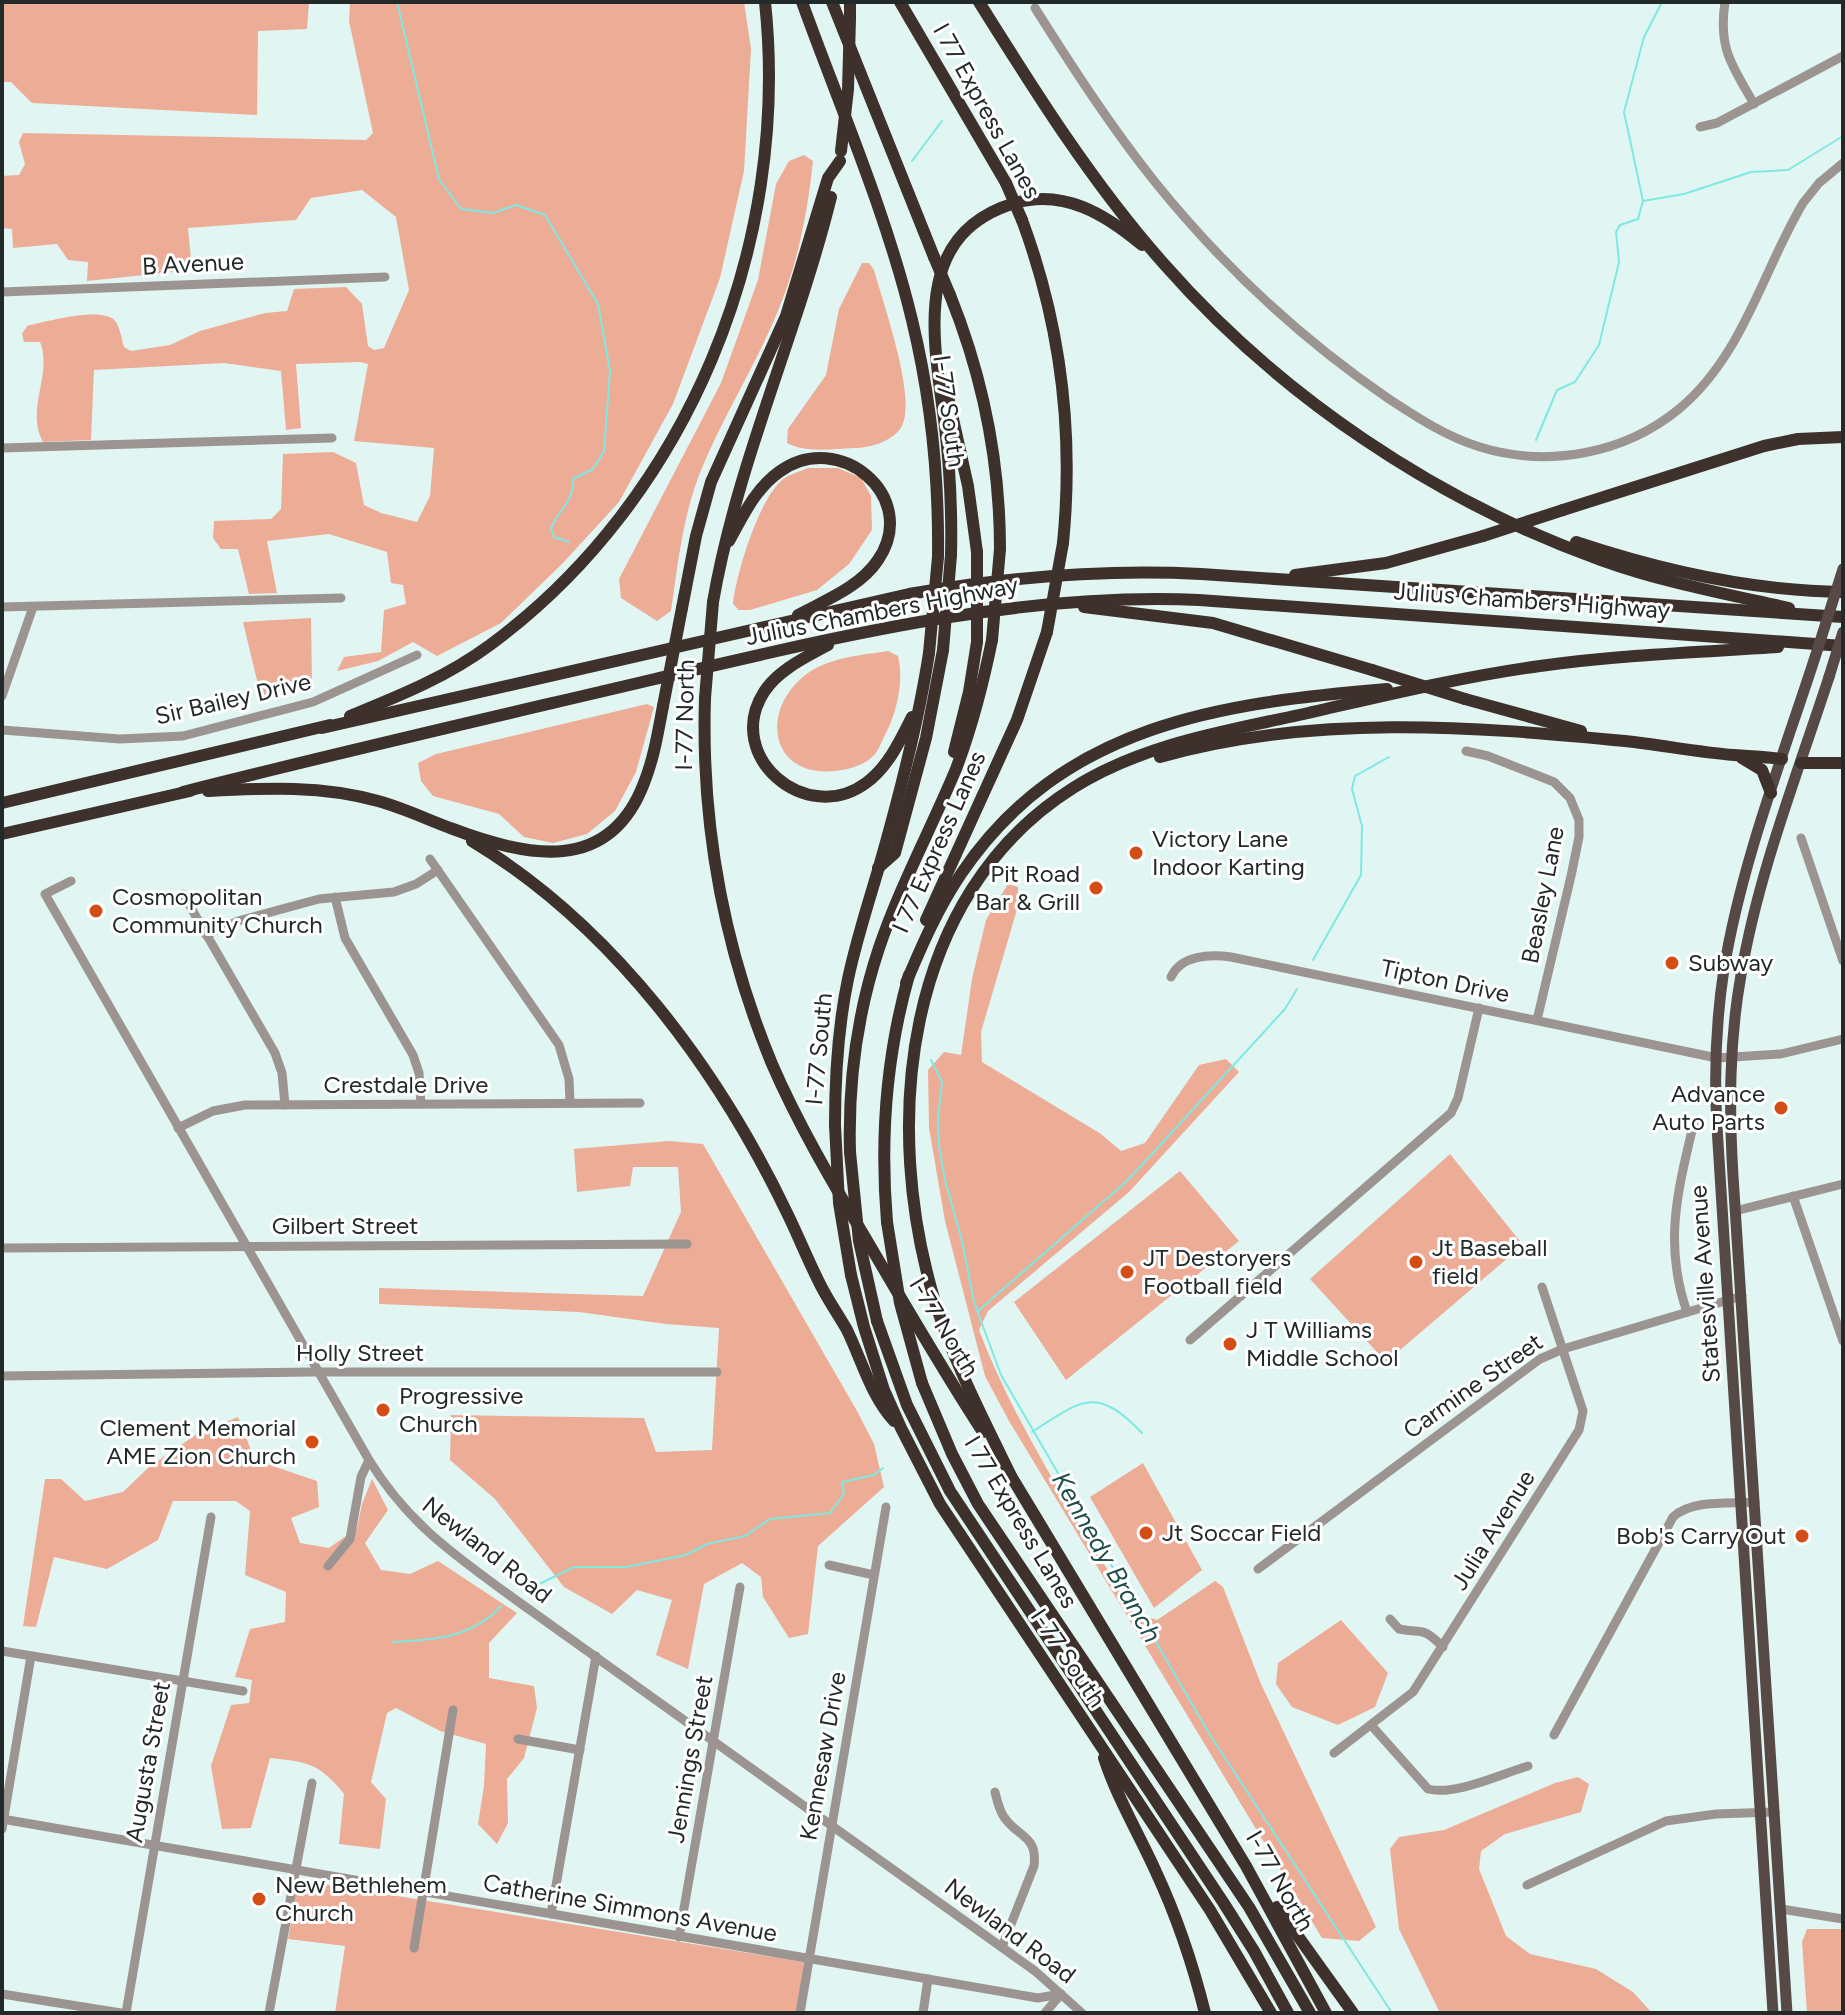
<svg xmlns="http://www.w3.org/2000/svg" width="1845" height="2015" font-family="Figtree,sans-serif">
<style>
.green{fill:#edac96}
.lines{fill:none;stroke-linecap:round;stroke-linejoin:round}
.stream{stroke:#7ee9e1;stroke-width:2}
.minor{stroke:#9c9491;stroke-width:9}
.major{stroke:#574a46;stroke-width:11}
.highway{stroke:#3e312c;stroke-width:12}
.major-bridge{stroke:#574a46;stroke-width:11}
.highway-bridge{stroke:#3e312c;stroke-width:12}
.poi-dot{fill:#d34d15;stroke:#fff;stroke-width:3}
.labels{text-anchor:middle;stroke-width:6;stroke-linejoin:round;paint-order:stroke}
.street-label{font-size:24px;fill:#222a29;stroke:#fff}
.poi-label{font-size:24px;fill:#222a29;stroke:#fff;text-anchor:start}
.water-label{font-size:26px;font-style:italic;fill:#1d4d4a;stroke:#fff}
</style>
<rect width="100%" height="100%" fill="#e1f6f3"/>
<!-- green -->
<g class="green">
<polygon points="2,2 309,2 307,29 258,31 257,115 32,103 11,82 2,82"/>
<path d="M350 2H744L751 49 744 171 720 278 673 404 619 502 563 563 501 623 437 656 413 642 378 661 337 671 344 657 381 652 384 610 406 604 403 585 391 583 387 552 329 534 267 541 277 593 249 594 238 549H221L213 538 214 521 271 519 281 509 283 454 333 452 356 463 364 505 381 513 417 522 430 496 434 448 354 441 368 364 360 362 296 364 301 428 286 430 281 371 224 363 94 370 91 440 43 442C25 409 53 374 40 342H24L22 334 27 326C45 322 105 305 116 322 120 328 122 340 124 347L131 351 170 345 200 331 265 313 287 311 294 289 346 287 362 304 368 346 374 350 384 348 409 290 396 217 362 190 311 198 296 220 188 228 192 270 87 281 88 262 68 260 57 244 13 248 12 229 2 228V176L19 175 25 164 19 142 23 133 366 140 373 133 349 21Z"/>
<path d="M804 155 813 161C808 208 800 253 783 298 761 357 726 410 702 468 683 513 678 563 671 611L657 621 621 598 619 579 721 383 758 280 776 184 789 161Z"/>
<path d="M862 263H869L874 270C883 303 917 398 902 426 894 441 870 448 854 448 833 449 805 453 787 443L788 429 826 375 839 309Z"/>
<path d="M808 468H838L861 478 871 496 872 530 849 564 817 590 750 610H739L733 604C736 574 758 503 780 482 786 475 799 472 808 468Z"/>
<polygon points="311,618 312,684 261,697 243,622"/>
<path d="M888 651 898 656C904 681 897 711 886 733 882 740 879 750 874 755 866 765 847 770 835 771 767 778 759 705 811 671 834 657 862 655 888 651Z"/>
<polygon points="647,704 654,707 636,772 615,811 587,834 553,843 524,837 499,814 433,796 421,781 418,763 436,754"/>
<path d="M1008 884 1018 887V906L981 1032 982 1062 1101 1134 1121 1151 1145 1143 1199 1065 1226 1059 1239 1072 1129 1192 988 1311 979 1330C1017 1430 1079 1521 1133 1612L1157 1620 1215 1581 1223 1587 1261 1684 1376 1927 1359 1941 1322 1938 1009 1421 985 1376 945 1221 929 1128 928 1070 944 1052 961 1055 972 979 986 920Z"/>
<polygon points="669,1141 703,1144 857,1411 874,1444 884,1487 818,1546 808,1634 789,1638 763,1597 761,1577 742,1563 704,1584 688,1669 656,1655 672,1600 637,1590 612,1614 564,1587 495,1499 450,1460 451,1415 644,1418 656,1452 712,1450 719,1328 666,1324 579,1312 379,1304 379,1288 643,1296 681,1212 678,1167 633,1167 630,1186 577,1192 574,1149"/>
<polygon points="1450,1154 1523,1245 1386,1362 1310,1279"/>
<polygon points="1180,1171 1239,1241 1066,1380 1014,1302"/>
<path d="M238 1417 255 1460 317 1481 319 1507 291 1518 300 1543 329 1548 357 1528 362 1504 372 1479 388 1510 365 1543 381 1570 410 1574 438 1561 517 1613 489 1643V1678L534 1686 537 1708 524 1758 507 1779 508 1823 497 1844 478 1824 484 1786 486 1744 440 1731 396 1708 387 1713 371 1782 386 1799 380 1849 339 1844 344 1794C319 1763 308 1762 270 1758L251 1828 222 1829 211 1766 231 1705 249 1703 252 1680 235 1677 250 1629 285 1622 286 1592 245 1575 250 1511 236 1501H173L158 1540 107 1569 54 1557 36 1627 23 1626 45 1479H61L85 1501 123 1492 148 1468 198 1433Z"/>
<polygon points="1143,1463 1202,1570 1154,1608 1090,1497"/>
<polygon points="1341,1620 1388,1673 1375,1707 1338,1725 1292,1707 1276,1684 1278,1663"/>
<polygon points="1578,1777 1589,1784 1581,1812 1505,1834 1481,1851 1479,1869 1506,1936 1530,1954 1596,1969 1633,1992 1652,2013 1440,2013 1399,1929 1390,1849 1399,1837 1444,1830 1555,1783"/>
<polygon points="298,1880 804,1962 796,2013 335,2013 345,1946 288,1939"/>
<polygon points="1807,1929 1843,1929 1843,2013 1807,2013 1802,1942"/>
</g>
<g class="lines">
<!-- stream -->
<g class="stream">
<path d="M397 2 439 179 461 209 493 213 516 205 545 215 598 304 610 371 604 451 593 469 573 479C574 502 559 509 551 528L554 537 569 542"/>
<polyline points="912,161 942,121"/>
<polyline points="1643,201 1684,194 1751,172 1788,170 1843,136"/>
<polyline points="1536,440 1557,390 1575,382 1599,345 1619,262 1616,232 1620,225 1638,219 1643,201 1624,112 1644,37 1662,2"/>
<polyline points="1313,960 1361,875 1362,826 1352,789 1355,776 1389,757"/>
<polyline points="931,1060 942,1082 938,1118 939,1146 945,1180 962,1241 974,1302 1001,1375 1210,1735 1392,2013"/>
<polyline points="978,1311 1128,1180 1285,1009 1297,989"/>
<path d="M1032 1432C1081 1401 1095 1384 1142 1433"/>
<polyline points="527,1590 574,1567 626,1567 686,1555 707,1544 745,1536 770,1519 830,1513 844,1494 842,1482 874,1475 883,1468"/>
<path d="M393 1642C434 1640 472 1638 501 1606"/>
</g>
<!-- minor -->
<g class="minor">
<path d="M1725 2C1718 49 1732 65 1754 104"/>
<path d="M1035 8C1073 68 1111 127 1155 182 1222 265 1301 339 1389 399 1418 418 1447 437 1480 447 1548 468 1624 454 1679 409 1743 356 1762 272 1803 203L1819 183 1843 163"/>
<polyline points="1700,127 1717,123 1843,56"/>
<polyline points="2,292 385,277"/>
<polyline points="2,448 332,438"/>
<polyline points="2,607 341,598"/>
<polyline points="2,696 33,607"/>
<polyline points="2,730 120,739 183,736 313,702 417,655"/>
<polyline points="1466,751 1488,756 1554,782 1570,798 1579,820 1579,837 1571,876 1537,1020"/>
<polyline points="1801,838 1843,961"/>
<polyline points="430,859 559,1045 569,1079 570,1103"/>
<path d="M71 881 45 894 369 1460C409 1525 456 1556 516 1600L1035 1971 1082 2013"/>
<polyline points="183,894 275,1053 282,1073 285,1105"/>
<polyline points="335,897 345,938 413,1055 419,1073 421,1104"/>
<polyline points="206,935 238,921 319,899 394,892 416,884 438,870"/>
<path d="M1171 977C1181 955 1210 954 1231 957L1717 1058 1781 1054 1843 1039"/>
<polyline points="178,1128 213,1111 245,1105 640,1103"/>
<polyline points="1793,1196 1843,1341"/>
<polyline points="1735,1211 1843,1184"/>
<polyline points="2,1248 687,1244"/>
<path d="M1687 1312C1663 1243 1678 1190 1694 1122"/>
<polyline points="1190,1340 1451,1113 1458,1098 1479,1008"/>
<polyline points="2,1376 311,1372 717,1372"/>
<polyline points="829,1565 874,1575"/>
<polyline points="328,1566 350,1539 361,1477 369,1460"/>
<polyline points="1258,1569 1540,1359 1563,1349 1742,1296"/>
<path d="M1390 1619 1399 1629C1424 1634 1422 1626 1443 1647"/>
<polyline points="2,1651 243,1691"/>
<path d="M1371 1725 1428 1789C1455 1796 1501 1774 1528 1766"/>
<path d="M1554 1735 1673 1517C1692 1499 1730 1504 1755 1502"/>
<polyline points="518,1739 580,1750"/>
<polyline points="1334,1753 1413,1692 1579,1430 1583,1411 1542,1287"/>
<path d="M995 1792C997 1800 999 1810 1004 1817 1017 1837 1038 1835 1034 1866L1002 1947"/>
<polyline points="2,1819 1038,1998 1061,1994"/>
<polyline points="2,1829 31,1656"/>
<polyline points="1527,1885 1666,1821 1716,1814 1775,1812"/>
<polyline points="1781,1909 1843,1919"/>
<polyline points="551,1914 596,1656"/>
<polyline points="679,1937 740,1587"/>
<polyline points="414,1948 453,1710"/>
<polyline points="2,1994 121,2013"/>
<polyline points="126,2013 211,1517"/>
<polyline points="269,2013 312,1783"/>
<polyline points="800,2013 886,1507"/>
<polyline points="923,2013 928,1979"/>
<polyline points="1045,2013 1061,1994"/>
</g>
<!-- major -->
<g class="major">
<path d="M1773 2013 1717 1127C1714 1075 1716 1021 1724 969 1742 860 1784 754 1818 648"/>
<path d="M1787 2013 1733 1176C1729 1108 1729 1042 1741 975 1758 874 1797 775 1829 677"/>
</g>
<!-- highway -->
<g class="highway">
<path d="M802 2C840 107 886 212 912 320 931 398 939 477 938 557"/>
<polyline points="832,2 934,257"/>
<polyline points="850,2 850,19"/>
<polyline points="900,2 1006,183"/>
<path d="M979 2C1036 93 1093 184 1164 264 1280 396 1436 501 1601 560 1662 582 1726 594 1789 608"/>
<path d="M1022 220C1061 325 1074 432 1063 543"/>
<path d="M950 295C983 377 1000 461 1000 549"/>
<polyline points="947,392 968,486 977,552"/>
<polyline points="1563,510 1764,446 1798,439 1843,437"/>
<path d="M729 541C743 516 755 489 779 472 839 428 921 497 878 560 860 587 826 600 798 615"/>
<path d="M1576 542C1663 571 1752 591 1843 592"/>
<path d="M951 555C952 512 950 470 945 427 935 345 908 235 1015 203 1064 189 1105 214 1142 245"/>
<polyline points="1295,575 1386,563 1483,536"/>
<path d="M713 602C737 463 797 334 831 197"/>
<polyline points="1084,607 1213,623 1372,670"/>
<polyline points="682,608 696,536 711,482 786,316 828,178 840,161"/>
<path d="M828 645C806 657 778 670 764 692 723 756 806 827 866 783 888 767 900 741 912 717"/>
<path d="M705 698C701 823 724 948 772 1064 801 1131 839 1193 876 1256 911 1315 945 1374 983 1432"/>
<polyline points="1465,699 1581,731"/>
<path d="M350 716C399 696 447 677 490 645 688 499 791 245 765 2"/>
<path d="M322 728 909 594C1007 577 1102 569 1201 574L1843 617"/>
<polyline points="954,752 969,692 977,642"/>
<path d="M1160 757C1311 714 1472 726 1625 741 1662 745 1697 752 1734 755 1750 756 1766 757 1782 759"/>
<polyline points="1742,758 1762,770 1771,793"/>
<polyline points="1801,763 1843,763"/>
<path d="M208 791C266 788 322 785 378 801 404 808 428 820 453 829 527 857 609 875 644 783 654 758 658 732 663 706"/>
<path d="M183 792C340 752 498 716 655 679 834 638 1014 592 1199 600L1843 646"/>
<polyline points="2,803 330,725"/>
<polyline points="2,834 190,791"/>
<path d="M472 841C613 926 719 1070 789 1217 800 1240 810 1265 822 1288 830 1303 839 1316 847 1330 862 1361 871 1396 894 1421"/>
<polyline points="878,868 895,853 926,738 943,650"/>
<polyline points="926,920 1017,720 1047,632"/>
<path d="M906 983C922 945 938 908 961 874 1062 724 1221 703 1387 689"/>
<path d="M835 1125C835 1076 838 1027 848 979 856 941 868 904 879 867 899 797 918 725 929 653"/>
<path d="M850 1152C848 1082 857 1014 879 948 900 886 931 829 956 769 972 727 983 684 992 640"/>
<path d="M887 1222C880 1139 886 1056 909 975"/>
<polyline points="851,1275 864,1327 884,1390 901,1428 940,1504 1210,1910 1271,2013"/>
<polyline points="877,1321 907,1405 950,1491 1223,1902 1254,1951 1288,2013"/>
<polyline points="922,1383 952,1454 978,1504 1249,1907 1310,2013"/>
<polyline points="1008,1471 1246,1866 1326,2013"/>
<path d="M1011 1476C984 1420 955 1365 936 1305 881 1127 902 896 1073 788 1141 745 1221 732 1299 715 1379 697 1459 677 1540 666 1619 655 1699 652 1778 647"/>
<path d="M1104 1758C1117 1798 1139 1834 1156 1872 1177 1917 1193 1965 1205 2013"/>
<polyline points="1277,1907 1353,2013"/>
</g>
<!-- major-bridge -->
<g class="major-bridge">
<polyline points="1818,648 1843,569"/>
<polyline points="1829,677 1843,632"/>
</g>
<!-- highway-bridge -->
<g class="highway-bridge">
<polyline points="841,151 848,89 850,19"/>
<polyline points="1006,183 1022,220"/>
<polyline points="934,257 950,295"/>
<polyline points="1483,536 1563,510"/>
<polyline points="1047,632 1063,543"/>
<polyline points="992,640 1000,549"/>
<polyline points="977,642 977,552"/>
<polyline points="943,650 951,555"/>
<polyline points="929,653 938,557"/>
<polyline points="1372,670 1465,699"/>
<polyline points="705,698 713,602"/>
<polyline points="663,706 682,608"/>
<polyline points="835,1125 839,1203 851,1275"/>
<polyline points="850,1152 859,1241 877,1321"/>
<polyline points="887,1222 900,1303 922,1383"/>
</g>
</g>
<!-- markers -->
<g class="poi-dot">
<circle cx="1136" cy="853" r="8"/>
<circle cx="1096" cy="888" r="8"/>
<circle cx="96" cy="911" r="8"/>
<circle cx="1672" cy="963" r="8"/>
<circle cx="1781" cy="1108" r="8"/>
<circle cx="1416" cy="1262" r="8"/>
<circle cx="1127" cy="1272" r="8"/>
<circle cx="1230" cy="1344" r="8"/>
<circle cx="383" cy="1410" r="8"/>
<circle cx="312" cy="1442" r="8"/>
<circle cx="1146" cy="1533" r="8"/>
<circle cx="1802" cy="1536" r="8"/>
<circle cx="259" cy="1899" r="8"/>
</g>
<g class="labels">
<!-- street labels -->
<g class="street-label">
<text transform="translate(987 111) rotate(61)" y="8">I 77 Express Lanes</text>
<text transform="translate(193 264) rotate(-3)" y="8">B Avenue</text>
<text transform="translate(949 411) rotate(82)" y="8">I-77 South</text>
<text transform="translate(1532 601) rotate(4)" y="8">Julius Chambers Highway</text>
<text transform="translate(882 611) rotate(-11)" y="8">Julius Chambers Highway</text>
<text transform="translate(233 699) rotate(-13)" y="8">Sir Bailey Drive</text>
<text transform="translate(685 715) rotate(-89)" y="8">I-77 North</text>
<text transform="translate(939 842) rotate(-66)" y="8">I 77 Express Lanes</text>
<text transform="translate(1543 895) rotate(-79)" y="8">Beasley Lane</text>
<text transform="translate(1445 981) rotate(12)" y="8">Tipton Drive</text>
<text transform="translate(819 1049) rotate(-85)" y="8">I-77 South</text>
<text x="406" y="1093">Crestdale Drive</text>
<text x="345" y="1234">Gilbert Street</text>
<text transform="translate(1705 1284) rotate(-94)" y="8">Statesville Avenue</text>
<text transform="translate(944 1327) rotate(59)" y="8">I-77 North</text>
<text x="360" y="1361">Holly Street</text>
<text transform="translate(1473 1386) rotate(-35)" y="8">Carmine Street</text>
<text transform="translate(1021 1522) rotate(59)" y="8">I 77 Express Lanes</text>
<text transform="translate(1493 1530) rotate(-58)" y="8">Julia Avenue</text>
<text transform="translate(487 1550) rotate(38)" y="8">Newland Road</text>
<text transform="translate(1068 1658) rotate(56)" y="8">I-77 South</text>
<text transform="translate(823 1756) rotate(-80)" y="8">Kennesaw Drive</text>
<text transform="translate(690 1759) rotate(-80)" y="8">Jennings Street</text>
<text transform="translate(148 1762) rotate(-80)" y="8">Augusta Street</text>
<text transform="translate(1280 1881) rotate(60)" y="8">I-77 North</text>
<text transform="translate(630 1908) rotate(10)" y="8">Catherine Simmons Avenue</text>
<text transform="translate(1010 1931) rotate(37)" y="8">Newland Road</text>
</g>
<!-- poi labels -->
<g class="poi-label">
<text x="1152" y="847">Victory Lane<tspan x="1152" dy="28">Indoor Karting</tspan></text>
<text x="1080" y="882" text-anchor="end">Pit Road<tspan x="1080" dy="28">Bar &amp; Grill</tspan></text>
<text x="112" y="905">Cosmopolitan<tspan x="112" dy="28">Community Church</tspan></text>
<text x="1688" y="971">Subway</text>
<text x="1765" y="1102" text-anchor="end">Advance<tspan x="1765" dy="28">Auto Parts</tspan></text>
<text x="1432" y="1256">Jt Baseball<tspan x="1432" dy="28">field</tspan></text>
<text x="1143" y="1266">JT Destoryers<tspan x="1143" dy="28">Football field</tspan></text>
<text x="1246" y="1338">J T Williams<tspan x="1246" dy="28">Middle School</tspan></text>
<text x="399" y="1404">Progressive<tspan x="399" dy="28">Church</tspan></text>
<text x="296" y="1436" text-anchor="end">Clement Memorial<tspan x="296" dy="28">AME Zion Church</tspan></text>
<text x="1162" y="1541">Jt Soccar Field</text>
<text x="1786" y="1544" text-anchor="end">Bob's Carry Out</text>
<text x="275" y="1893">New Bethlehem<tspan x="275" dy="28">Church</tspan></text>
</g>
<!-- water labels -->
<g class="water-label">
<text transform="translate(1107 1557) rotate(60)" y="9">Kennedy Branch</text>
</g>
</g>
<!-- border -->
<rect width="1845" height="2015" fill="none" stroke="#222a29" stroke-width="8"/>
</svg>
